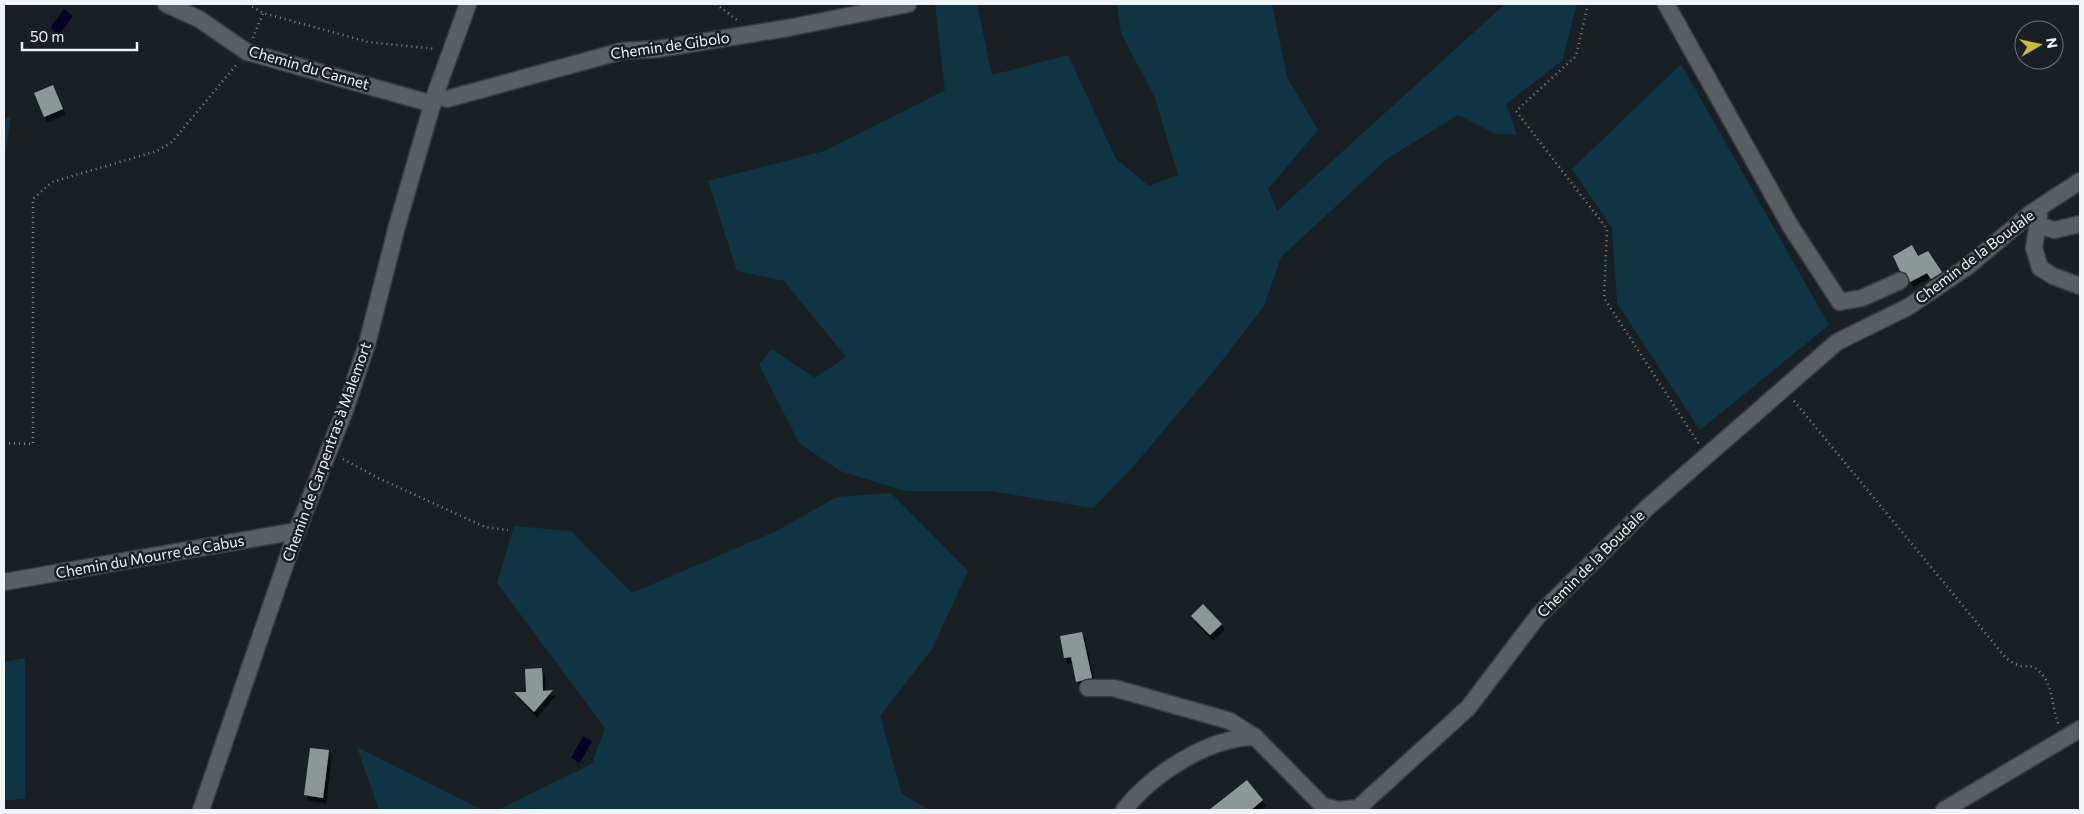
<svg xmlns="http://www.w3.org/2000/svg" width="2084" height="814" font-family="Commissioner,sans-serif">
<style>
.green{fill:#0f3443}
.water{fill:#060127}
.building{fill:#8e9798;filter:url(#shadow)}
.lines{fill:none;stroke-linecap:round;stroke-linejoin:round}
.minor-casing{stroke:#393d40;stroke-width:19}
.path{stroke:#84898c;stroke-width:2.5;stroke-dasharray:1 4;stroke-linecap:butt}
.minor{stroke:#575f63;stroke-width:16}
.labels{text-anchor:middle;stroke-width:5;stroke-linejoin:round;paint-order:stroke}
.street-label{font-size:15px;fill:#f0f4f7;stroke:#192023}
</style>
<defs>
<filter id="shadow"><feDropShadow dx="3" dy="5.5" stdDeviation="0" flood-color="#0009"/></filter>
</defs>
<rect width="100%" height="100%" fill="#192023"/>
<!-- green -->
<g class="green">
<polygon points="935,4 977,4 992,75 1068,55 1116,159 1149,186 1178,175 1155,98 1121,33 1117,4 1272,4 1287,77 1318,130 1268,189 1277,211 1505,4 1577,4 1562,61 1506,104 1517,135 1496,134 1458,115 1387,159 1281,257 1264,306 1217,367 1132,468 1093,508 991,491 905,491 840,471 799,443 759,364 772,349 815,378 846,357 784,281 737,271 708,181 824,151 945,90"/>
<polygon points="1681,64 1829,325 1700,430 1617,303 1612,228 1572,169"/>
<polygon points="11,117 5,157 4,157 4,118"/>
<polygon points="891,493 968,571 932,649 880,716 902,794 929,810 497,810 592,764 605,728 497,583 514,526 571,531 632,593 776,531 837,497"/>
<polygon points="25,658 25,798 4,801 4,662"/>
<polygon points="357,747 482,810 379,810"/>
</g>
<!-- water -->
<g class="water">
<polygon points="64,9 73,16 59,35 50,28"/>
<polygon points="583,736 592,741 580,763 571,758"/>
</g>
<!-- building -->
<g class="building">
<polygon points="53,85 63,109 44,117 34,93"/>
<polygon points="1912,245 1918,256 1928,251 1942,272 1931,279 1927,273 1910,282 1906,273 1900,271 1893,256"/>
<polygon points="1203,604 1222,624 1210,635 1191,616"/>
<polygon points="1082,632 1092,678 1076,682 1071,657 1064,658 1060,636"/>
<polygon points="542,668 543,691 553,690 534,712 514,692 526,692 525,669"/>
<polygon points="310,748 329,750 323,798 304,795"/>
<polygon points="1247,780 1263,800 1251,810 1209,810"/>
</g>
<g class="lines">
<defs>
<g id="minor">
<polyline points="166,4 199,19 247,52 433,104"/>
<polyline points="1666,4 1791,227 1840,302 1862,298 1900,281"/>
<polyline points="435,95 447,99 622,51 658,49 788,28 908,4"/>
<polyline points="2031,213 2039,216 2034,248 2040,268 2053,276 2080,286"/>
<polyline points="2037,225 2054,230 2080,224"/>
<polyline points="4,582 297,531"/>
<polyline points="1088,688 1114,688 1230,721 1255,737"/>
<polyline points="201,810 295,536 345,410 367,344 397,226 435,95 468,4"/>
<path d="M1124 810C1152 774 1209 737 1255 737L1323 806 1339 810 1358 808 1468 708 1538 616 1648 507 1837 342 1908 307 1967 267 2031 213 2080 181"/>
<polyline points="1944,810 2080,729"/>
</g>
</defs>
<!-- minor casing -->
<use href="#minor" class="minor-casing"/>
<!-- path -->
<g class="path">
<polyline points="248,4 263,13 368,42 436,49"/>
<polyline points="716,4 737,20"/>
<polyline points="1588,4 1576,56 1516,111 1607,229 1604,298 1699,444"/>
<polyline points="253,38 263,13"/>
<path d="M1794 401 2006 658C2010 661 2015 664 2020 666 2025 667 2031 665 2035 668 2055 682 2050 705 2059 725"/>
<polyline points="4,443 33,444 33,199 52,182 157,151 172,142 237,64"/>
<polyline points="343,459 378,478 485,527 508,530"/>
</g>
<!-- minor -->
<use href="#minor" class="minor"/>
</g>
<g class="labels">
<!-- street labels -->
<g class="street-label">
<text transform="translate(670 46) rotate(-8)" y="5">Chemin de Gibolo</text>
<text transform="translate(309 68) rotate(16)" y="5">Chemin du Cannet</text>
<text transform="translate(1975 257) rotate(-37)" y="5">Chemin de la Boudale</text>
<text transform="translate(327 452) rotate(-70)" y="5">Chemin de Carpentras à Malemort</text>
<text transform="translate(150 557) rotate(-10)" y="5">Chemin du Mourre de Cabus</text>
<text transform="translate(1591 564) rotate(-45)" y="5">Chemin de la Boudale</text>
</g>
</g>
<!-- border -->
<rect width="2084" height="814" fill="none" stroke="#f0f4f7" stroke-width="10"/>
<!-- north arrow -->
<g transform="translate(2039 45) rotate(81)"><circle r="24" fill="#192023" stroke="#6f7578"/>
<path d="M0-4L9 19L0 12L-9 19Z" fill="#cbba39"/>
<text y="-8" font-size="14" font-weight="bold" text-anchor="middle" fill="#f0f4f7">N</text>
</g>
<!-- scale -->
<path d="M22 42v8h115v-8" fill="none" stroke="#f0f4f7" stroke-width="2.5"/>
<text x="30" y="42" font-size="15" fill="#f0f4f7" stroke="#192023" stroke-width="4" paint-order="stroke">50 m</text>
</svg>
